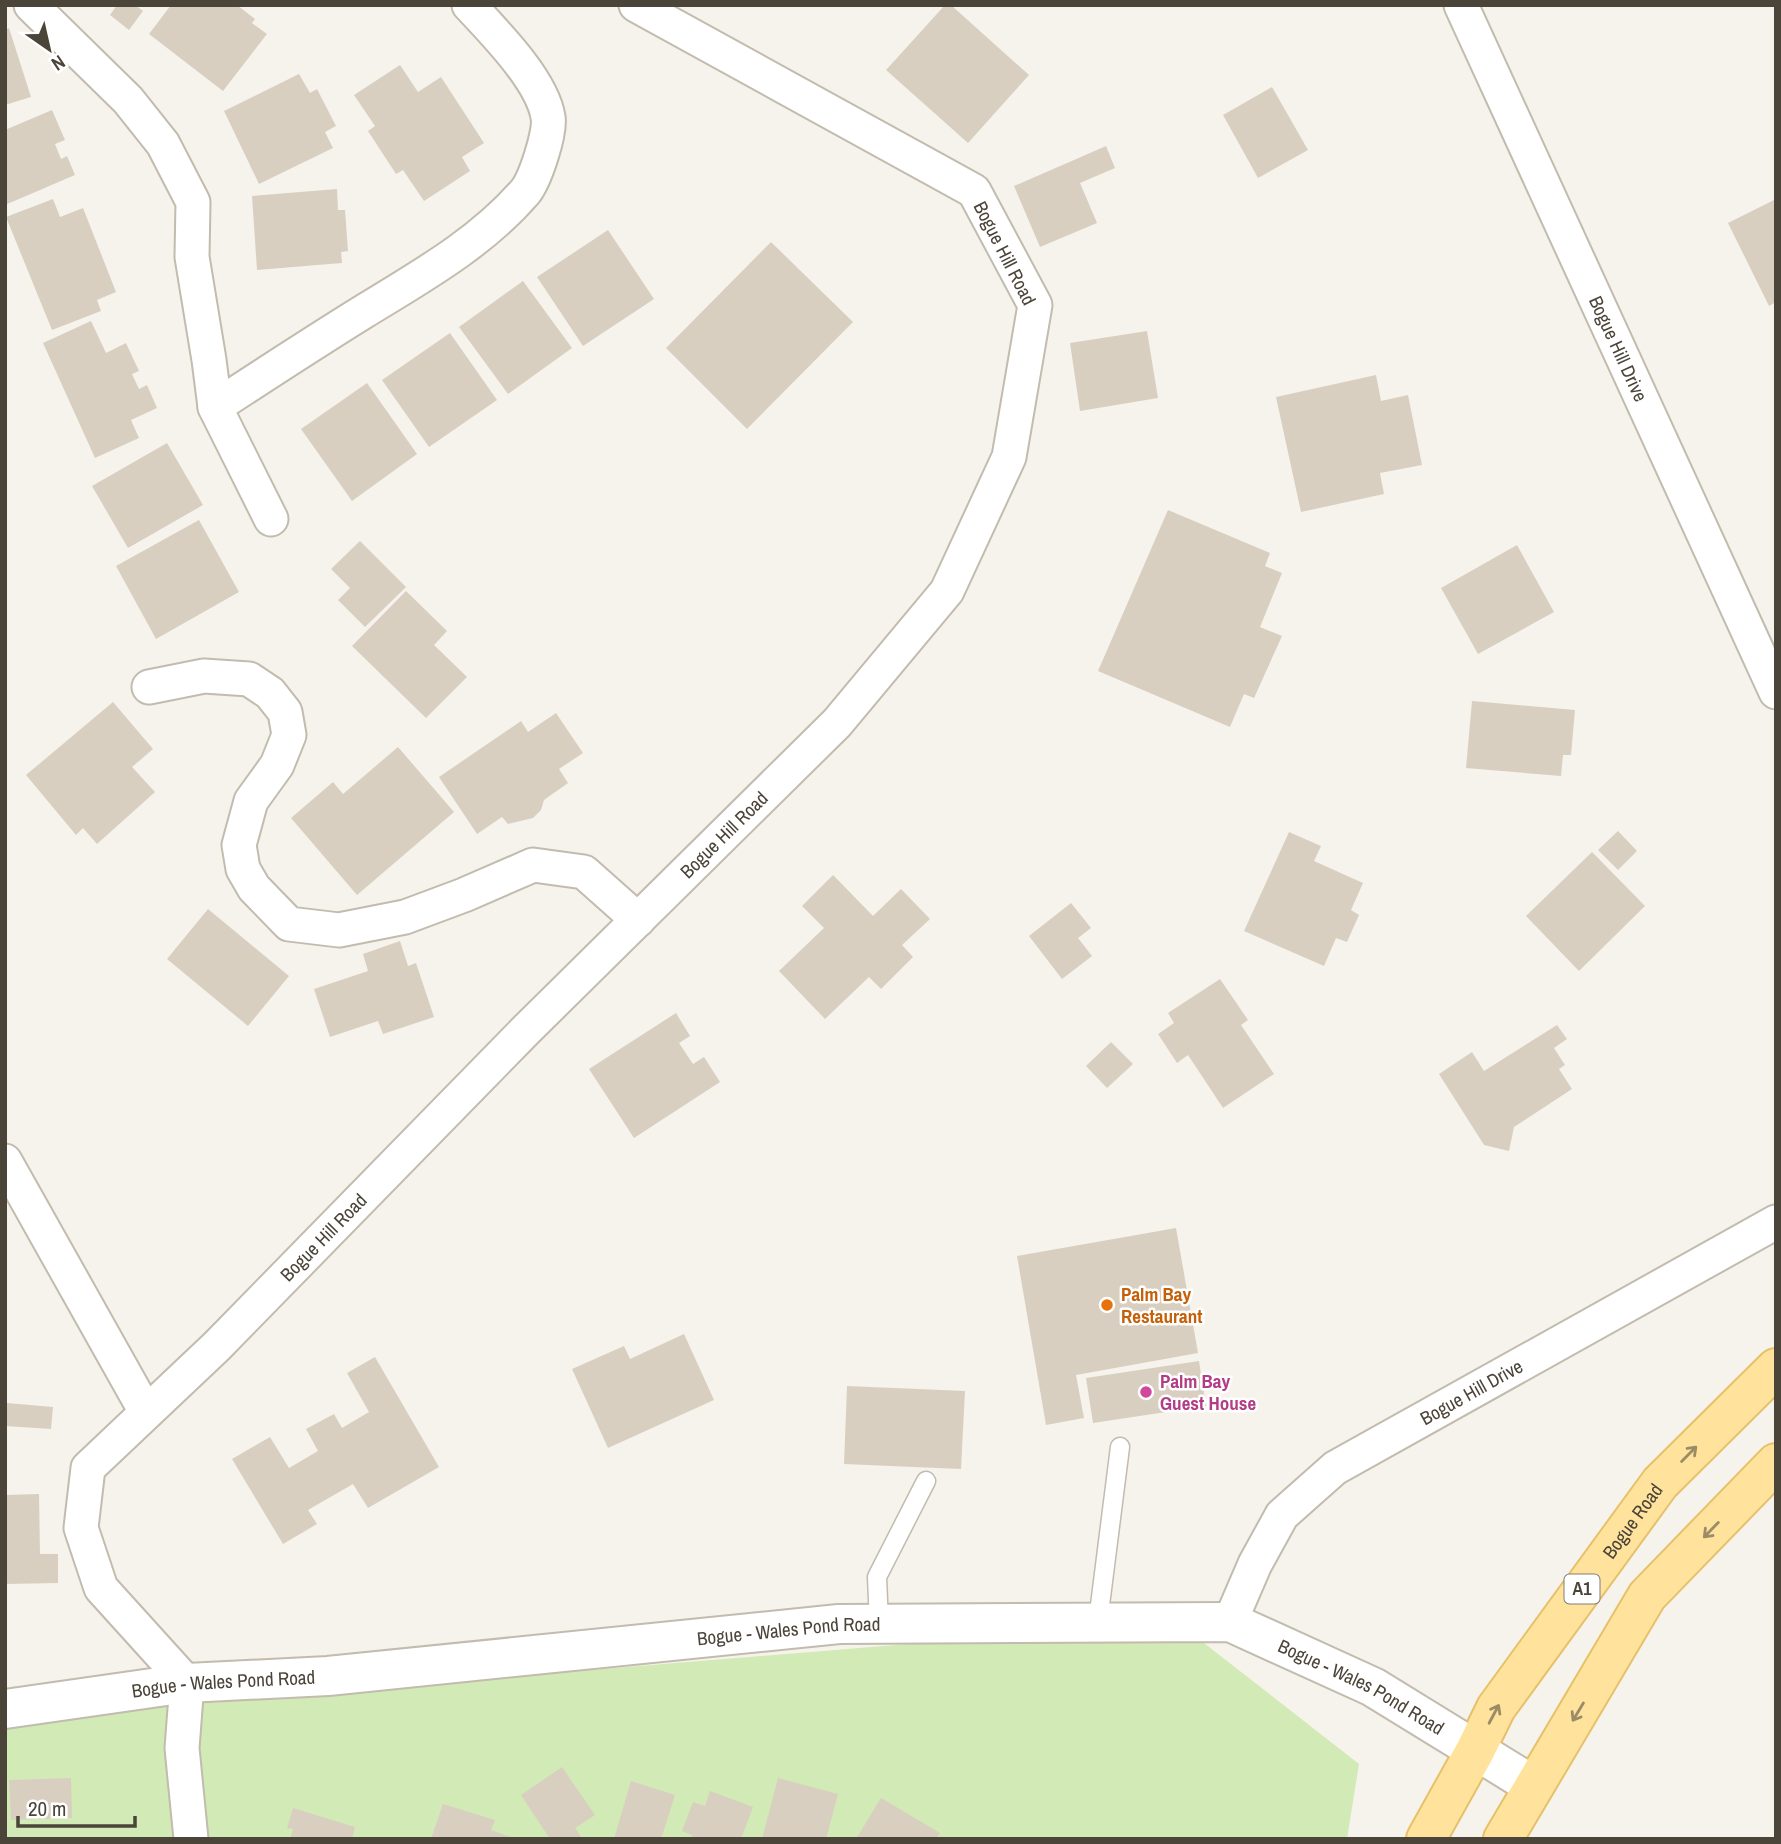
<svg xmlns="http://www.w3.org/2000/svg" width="1781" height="1844" font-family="'Archivo Narrow',sans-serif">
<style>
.green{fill:#d2eab5}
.building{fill:#d8cfc1}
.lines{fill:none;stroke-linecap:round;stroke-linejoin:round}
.service-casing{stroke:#c2bbae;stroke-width:21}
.minor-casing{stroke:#c2bbae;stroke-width:37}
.tertiary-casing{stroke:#c2bbae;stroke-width:42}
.primary-casing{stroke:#e6c16a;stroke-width:42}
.service{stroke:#fff;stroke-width:18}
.minor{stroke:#fff;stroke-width:33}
.tertiary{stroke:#fff;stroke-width:38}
.primary{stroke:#ffe39c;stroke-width:38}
.oneway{stroke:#9c8c66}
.food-dot{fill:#e8710a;stroke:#fff;stroke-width:2.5}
.hotel-dot{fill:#d1479c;stroke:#fff;stroke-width:2.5}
.labels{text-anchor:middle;stroke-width:5;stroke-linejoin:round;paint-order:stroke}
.shield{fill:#fff;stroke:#817c74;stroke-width:2}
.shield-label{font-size:18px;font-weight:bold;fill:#4b4439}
.street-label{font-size:19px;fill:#4b4439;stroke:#fff}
.food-label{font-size:19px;font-weight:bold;fill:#c56008;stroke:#fff;text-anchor:start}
.hotel-label{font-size:19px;font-weight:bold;fill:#b23c85;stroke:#fff;text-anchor:start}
</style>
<rect width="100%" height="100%" fill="#f6f3ec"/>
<!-- green -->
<polygon class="green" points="1177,1622 1359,1764 1347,1839 5,1839 5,1718"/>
<!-- building -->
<g class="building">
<polygon points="117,5 135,5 143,11 129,30 110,15"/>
<polygon points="171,5 237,5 255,19 252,23 267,34 223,91 149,34"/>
<polygon points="945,5 951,5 1029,75 968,143 886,70"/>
<polygon points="9,28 31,97 5,105 5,30"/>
<polygon points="400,65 418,92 441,77 484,143 462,157 470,171 424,201 403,170 396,174 368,131 375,126 354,95"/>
<polygon points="299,74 310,93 317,89 336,126 325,132 333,148 259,184 224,111"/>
<polygon points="1272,87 1308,150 1258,178 1223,115"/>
<polygon points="52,110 65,140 55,144 61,159 67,156 75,175 5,205 5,130"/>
<polygon points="1106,146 1115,168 1080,183 1097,223 1040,247 1014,186"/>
<polygon points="337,189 338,210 345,210 348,251 341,252 342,263 257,270 252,196"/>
<polygon points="53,199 60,217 83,208 116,292 97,300 101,311 52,330 6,217"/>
<polygon points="1776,199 1776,302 1769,306 1728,223"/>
<polygon points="608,230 654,299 583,346 537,277"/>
<polygon points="771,242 853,322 747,429 666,348"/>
<polygon points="523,281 572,348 508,394 459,327"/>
<polygon points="91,321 106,353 126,343 139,371 132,374 139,389 147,385 157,408 131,420 139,438 95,458 43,343"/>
<polygon points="1147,331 1158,398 1080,411 1070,343"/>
<polygon points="450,333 497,400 429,447 382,380"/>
<polygon points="1376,375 1381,401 1408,395 1422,465 1380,473 1384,494 1301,512 1276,397"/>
<polygon points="367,383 417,454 352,501 301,429"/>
<polygon points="167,443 203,505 128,548 92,486"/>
<polygon points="1168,510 1270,553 1265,566 1282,573 1260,627 1282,636 1254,698 1244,694 1230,727 1098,671"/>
<polygon points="199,520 239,592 156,639 116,566"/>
<polygon points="360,541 406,587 365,627 338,600 350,588 331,569"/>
<polygon points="1517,545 1554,612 1478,654 1441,588"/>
<polygon points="406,591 447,631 434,645 467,677 426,718 352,646"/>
<polygon points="1472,701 1575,710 1571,755 1563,755 1561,776 1466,768"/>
<polygon points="113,702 153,749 132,767 155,792 97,844 83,828 76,835 26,775"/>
<polygon points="556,713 583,753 559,769 568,783 544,800 541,810 533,818 508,824 502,817 477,834 439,777 521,721 528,732"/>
<polygon points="398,747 454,812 357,895 291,818 333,782 343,794"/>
<polygon points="1618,831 1637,851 1618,870 1598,850"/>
<polygon points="1289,832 1321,846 1314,861 1363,883 1351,910 1359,915 1347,942 1336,938 1324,966 1244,931"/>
<polygon points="1592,852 1645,906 1579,971 1526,916"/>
<polygon points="833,875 873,916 901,889 930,919 902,945 913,957 881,989 869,977 825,1019 779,971 824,928 802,906"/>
<polygon points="1071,903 1091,928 1078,938 1092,956 1062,979 1029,936"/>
<polygon points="208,909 289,976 248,1026 167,959"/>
<polygon points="400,941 408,966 416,963 434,1017 383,1034 378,1021 330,1037 314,989 368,971 363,954"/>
<polygon points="1220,979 1248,1020 1241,1025 1274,1074 1223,1108 1188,1055 1177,1063 1158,1034 1174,1023 1168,1013"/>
<polygon points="676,1013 690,1036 679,1043 693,1064 704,1057 720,1082 634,1138 589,1069"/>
<polygon points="1557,1025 1567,1039 1554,1048 1565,1065 1559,1069 1572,1089 1514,1127 1509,1151 1484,1145 1439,1074 1472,1052 1484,1071"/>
<polygon points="1111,1042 1133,1064 1107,1088 1086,1066"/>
<polygon points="1176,1228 1198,1353 1076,1375 1084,1418 1046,1425 1017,1256"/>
<polygon points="684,1334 714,1400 608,1448 572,1369 624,1346 630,1359"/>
<polygon points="375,1357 439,1467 368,1508 353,1484 308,1510 317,1524 283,1544 232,1459 270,1437 289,1468 318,1451 306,1429 334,1414 342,1428 369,1412 347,1373"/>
<polygon points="1199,1361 1206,1406 1093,1423 1086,1378"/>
<polygon points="847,1386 965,1391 961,1469 844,1464"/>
<polygon points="7,1403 53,1407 51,1429 5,1426"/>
<polygon points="39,1494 40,1554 58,1554 58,1583 5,1584 5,1495"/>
<polygon points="562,1767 595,1815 575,1828 582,1838 580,1839 550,1839 521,1795"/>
<polygon points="71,1778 72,1818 11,1820 9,1780"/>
<polygon points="778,1778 838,1794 826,1839 762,1839"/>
<polygon points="631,1781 675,1795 661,1839 614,1839"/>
<polygon points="710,1791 753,1807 741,1839 691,1839 692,1835 682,1831 693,1802 705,1806"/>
<polygon points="881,1798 940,1833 936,1839 856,1839"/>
<polygon points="443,1804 495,1820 491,1830 516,1839 431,1839"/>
<polygon points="293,1808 355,1827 352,1839 290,1839 293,1829 287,1828"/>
</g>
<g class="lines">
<defs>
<g id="service">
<polyline points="1098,1621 1120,1447"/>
<polyline points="879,1624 877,1577 926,1481"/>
</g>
<g id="minor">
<polyline points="31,5 128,100 163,144 193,202 192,257 209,360 215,407 271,519"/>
<path id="s1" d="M1461 5 1776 692"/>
<path d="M215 407C264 375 313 343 363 312 420 277 481 243 525 192 535 180 551 132 548 117 542 80 494 32 469 5"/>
<polyline points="149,687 204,676 249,679 270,693 285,712 289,735 277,765 251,801 239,845 243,869 254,888 289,924 339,930 405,917 464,895 533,865 584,872 638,920"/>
<polyline points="5,1161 146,1412"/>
<path id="s2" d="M1230 1622 1255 1564 1282 1515 1335 1468 1776 1222"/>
<path id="s3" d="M191 1839 182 1748 187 1683 101 1588 81 1528 88 1468 217 1346 525 1031 837 723 947 591 1009 457 1035 305 974 191 636 5"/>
</g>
<g id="tertiary">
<path id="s4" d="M5 1709 187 1683 328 1676 839 1624 1230 1622 1373 1687 1534 1786"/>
</g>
<g id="primary">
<path id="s5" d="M1426 1839 1475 1751 1496 1708 1660 1483 1776 1368"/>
<polyline points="1503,1839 1647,1596 1776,1463"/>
</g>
</defs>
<!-- service casing -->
<use href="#service" class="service-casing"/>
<!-- minor casing -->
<use href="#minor" class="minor-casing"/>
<!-- tertiary casing -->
<use href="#tertiary" class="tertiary-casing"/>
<!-- primary casing -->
<use href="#primary" class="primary-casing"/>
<!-- service -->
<use href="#service" class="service"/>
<!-- minor -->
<use href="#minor" class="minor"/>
<!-- tertiary -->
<use href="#tertiary" class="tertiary"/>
<!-- primary -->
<use href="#primary" class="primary"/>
</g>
<!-- one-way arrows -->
<defs><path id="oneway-shaft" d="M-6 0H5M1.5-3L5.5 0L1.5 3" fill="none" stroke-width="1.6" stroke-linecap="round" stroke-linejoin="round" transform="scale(1.75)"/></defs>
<g class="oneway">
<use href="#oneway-shaft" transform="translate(1689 1454) rotate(-45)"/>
<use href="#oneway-shaft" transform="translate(1711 1530) rotate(134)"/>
<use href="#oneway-shaft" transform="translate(1578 1712) rotate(121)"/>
<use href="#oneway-shaft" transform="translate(1494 1714) rotate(-62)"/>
</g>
<!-- markers -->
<circle class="food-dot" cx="1107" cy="1305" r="7"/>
<circle class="hotel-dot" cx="1146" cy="1392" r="7"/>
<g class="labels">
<!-- shield labels -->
<rect class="shield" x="1564.5" y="1574.5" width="35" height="29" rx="5"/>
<g class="shield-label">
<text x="1582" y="1595">A1</text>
</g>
<!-- street labels -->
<g class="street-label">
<text transform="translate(1005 253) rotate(63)" y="7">Bogue Hill Road</text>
<text dy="7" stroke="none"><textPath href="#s1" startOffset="378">Bogue Hill Drive</textPath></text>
<text dy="7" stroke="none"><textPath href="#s3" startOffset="1306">Bogue Hill Road</textPath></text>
<text dy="7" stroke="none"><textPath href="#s3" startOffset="738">Bogue Hill Road</textPath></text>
<text dy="7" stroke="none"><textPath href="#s2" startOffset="346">Bogue Hill Drive</textPath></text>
<text dy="7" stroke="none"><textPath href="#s5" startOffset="380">Bogue Road</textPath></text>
<text dy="7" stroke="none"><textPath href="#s4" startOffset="788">Bogue - Wales Pond Road</textPath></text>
<text dy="7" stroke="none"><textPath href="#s4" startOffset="220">Bogue - Wales Pond Road</textPath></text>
<text dy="7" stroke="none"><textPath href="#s4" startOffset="1376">Bogue - Wales Pond Road</textPath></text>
</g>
<!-- food labels -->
<g class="food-label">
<text x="1121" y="1301">Palm Bay<tspan x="1121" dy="22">Restaurant</tspan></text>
</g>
<!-- hotel labels -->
<g class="hotel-label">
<text x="1160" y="1388">Palm Bay<tspan x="1160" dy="22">Guest House</tspan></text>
</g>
</g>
<!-- border -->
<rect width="1781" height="1844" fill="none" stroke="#4b4439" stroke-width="14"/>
<!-- north arrow -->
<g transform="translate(49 49) rotate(146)" stroke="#ffffff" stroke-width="5" paint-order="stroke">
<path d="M0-5L12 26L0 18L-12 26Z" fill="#4b4439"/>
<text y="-10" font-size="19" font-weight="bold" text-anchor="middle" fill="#4b4439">N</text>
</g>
<!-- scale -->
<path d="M18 1816v10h117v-10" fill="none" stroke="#4b4439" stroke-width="3.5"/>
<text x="28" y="1816" font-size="21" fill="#4b4439" stroke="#ffffff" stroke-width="5" paint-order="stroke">20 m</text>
</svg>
